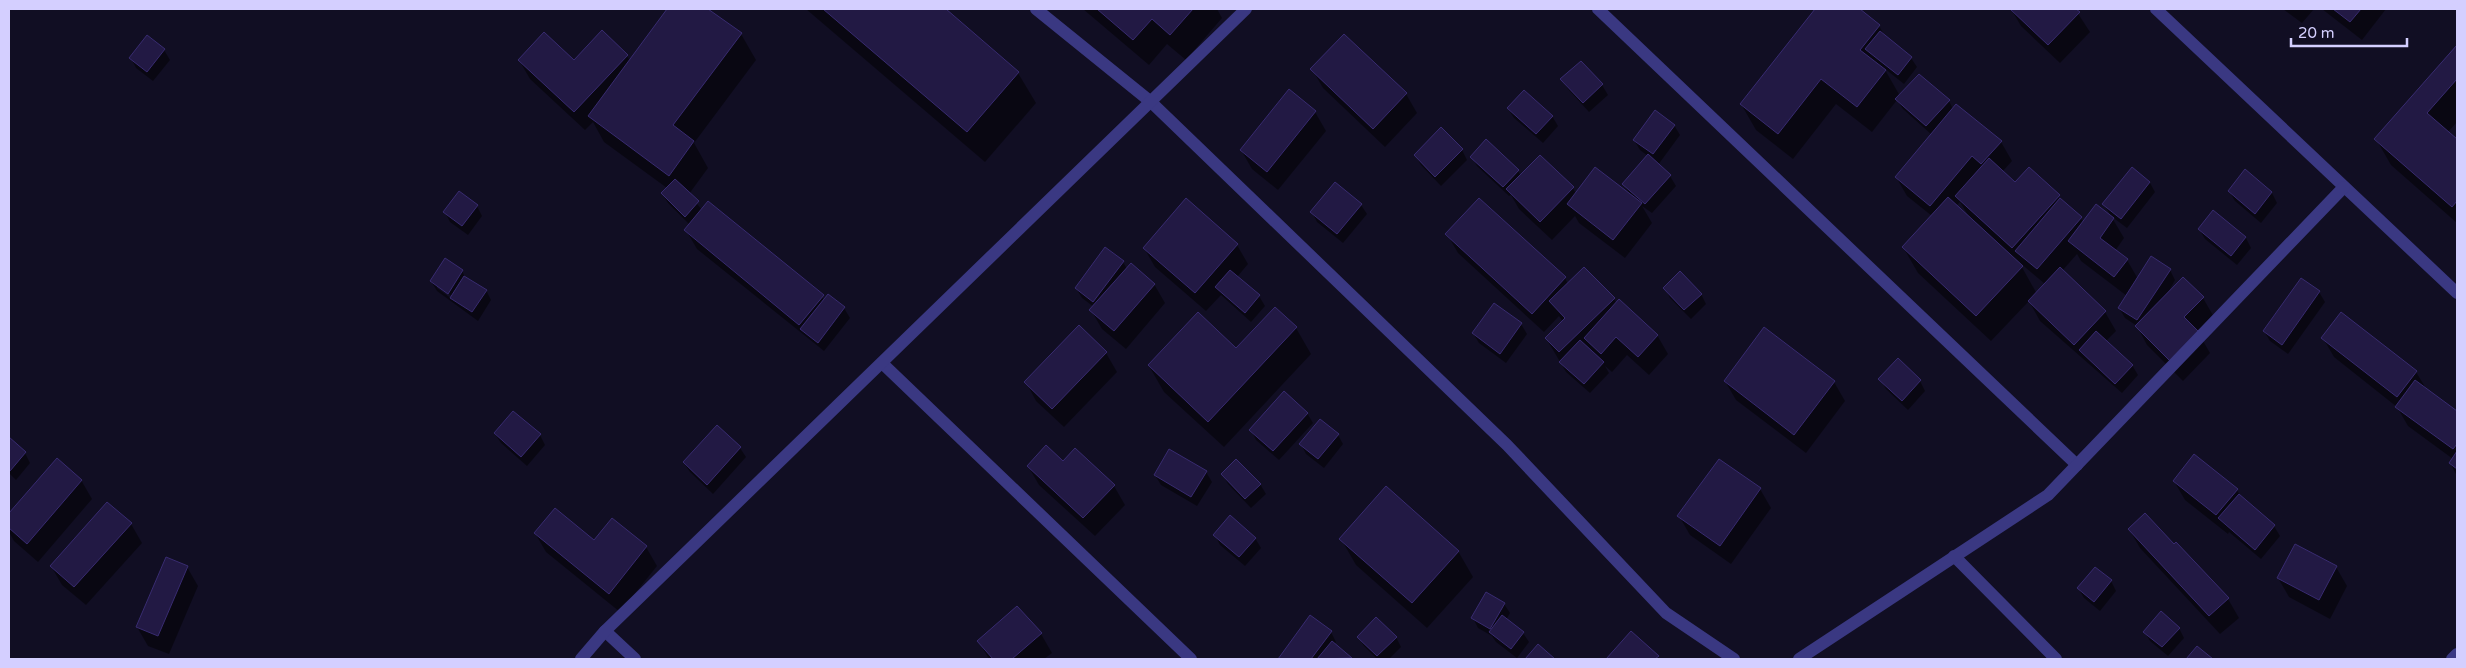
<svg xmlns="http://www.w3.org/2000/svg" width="2466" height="668" font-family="'Varela Round',sans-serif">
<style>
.shadow{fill:#0007;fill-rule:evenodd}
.building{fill:#221944;stroke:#382b70}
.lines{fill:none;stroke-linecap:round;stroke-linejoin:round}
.minor{stroke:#3a3882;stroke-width:12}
</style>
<rect width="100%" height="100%" fill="#110e23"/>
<!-- shadow -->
<g class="shadow">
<polygon points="669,9 706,9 741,34 756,60 694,143 708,168 689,194 702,210 825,300 828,296 844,308 850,318 824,351 697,249 686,230 690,225 668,203 662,193 667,188 604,142 593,122 585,130 530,79 519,60 574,62 627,56 630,61"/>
<polygon points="806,9 944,9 1018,73 1036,103 985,162"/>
<polygon points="1083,9 1217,9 1222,18 1186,60 1167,44 1149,65"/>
<path d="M1817 9H1858L1879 26 1885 36 1911 58 1917 67 1904 84 1884 68 1900 96 1949 101 1953 109 2001 142 2012 161 2002 172 2015 184 2029 169 2084 222 2112 218 2104 204 2132 169 2150 183 2155 192 2127 228 2111 216 2124 238 2115 251 2127 260 2138 279 2170 270 2175 280 2166 296 2203 298 2214 317 2199 334 2210 353 2183 381 2147 345 2137 326 2125 318 2119 308 2127 296 2081 261 2077 254 2062 271 2105 312 2116 331 2106 341 2132 365 2138 375 2122 393 2040 321 2029 301 1991 341 1918 273 1903 247 1932 216 1907 196 1896 177 1932 135 1903 109 1897 100 1872 132 1836 104 1793 159 1756 130 1741 104ZM1960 202 1969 217 1956 206ZM2019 262 2045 284 2037 294Z"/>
<polygon points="2011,9 2075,9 2090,32 2060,63 2021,26"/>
<polygon points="2283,9 2314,9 2302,23"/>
<polygon points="2322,9 2386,9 2362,40"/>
<polygon points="147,37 164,50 170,60 153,81 136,68 131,58"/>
<polygon points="2457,47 2457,122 2448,132 2457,141 2457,223 2391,165 2376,139"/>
<polygon points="1312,69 1406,94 1417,113 1385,147 1323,88"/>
<polygon points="1562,80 1602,85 1608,95 1589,112 1568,89"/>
<polygon points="1508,109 1552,116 1558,126 1543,143 1514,118"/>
<polygon points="1315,112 1326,131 1278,190 1252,169 1241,150"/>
<polygon points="1674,125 1680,135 1658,165 1670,176 1676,186 1652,213 1642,206 1652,223 1625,258 1579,223 1575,216 1552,240 1519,209 1511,195 1509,196 1477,166 1472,157 1518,171 1521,176 1573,188 1576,194 1630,195 1623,184 1648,156 1640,150 1634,140"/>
<polygon points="1462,150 1467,160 1441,186 1421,165 1415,155"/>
<polygon points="2245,171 2272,193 2277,203 2261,223 2235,201 2229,191"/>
<polygon points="1479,199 1565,278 1568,284 1614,299 1617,304 1657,335 1668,354 1649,375 1627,355 1612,372 1605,366 1609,373 1590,393 1566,372 1546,338 1563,322 1559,316 1544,332 1458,253 1447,234"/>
<polygon points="1186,200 1237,245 1248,264 1237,277 1259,296 1265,306 1251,322 1221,295 1206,311 1155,267 1144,248"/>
<polygon points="1361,205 1367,214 1343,243 1317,222 1312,212"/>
<polygon points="477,206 482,216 468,235 450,222 445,212"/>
<polygon points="2213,212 2246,238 2251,248 2237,265 2205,239 2199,229"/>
<polygon points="1123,262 1127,269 1154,284 1165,303 1126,349 1102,329 1091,310 1094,307 1082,298 1076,288"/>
<path d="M462 271 466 279 486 290 491 300 478 321 437 291 431 281ZM437 285 453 297 452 299 437 288Z"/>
<polygon points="1665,288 1701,294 1706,304 1691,319 1670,298"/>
<polygon points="2319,292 2325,302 2288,354 2270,341 2264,331"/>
<polygon points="1494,304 1521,324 1527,334 1506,363 1479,343 1473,333"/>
<polygon points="1275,308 1296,328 1311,354 1224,447 1164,392 1149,366 1236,350"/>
<polygon points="1079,327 1106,353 1117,372 1064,427 1036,401 1026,382"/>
<polygon points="2323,338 2416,372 2427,390 2457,413 2457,476 2450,463 2453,459 2408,426 2397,407 2334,357"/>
<polygon points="1880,379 1920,381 1925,391 1908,410 1886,389"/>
<polygon points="1725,381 1834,382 1845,401 1806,453 1736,400"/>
<polygon points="1307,413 1313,423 1279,460 1256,440 1251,430"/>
<polygon points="495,434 540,435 545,445 527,466 501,443"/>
<polygon points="1338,435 1343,444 1324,468 1306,454 1301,444"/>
<polygon points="9,439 25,453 30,463 16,480 9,473"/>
<polygon points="740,448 746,457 713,494 690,472 684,463"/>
<polygon points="1170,451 1206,472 1212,482 1197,506 1161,485 1155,475"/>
<polygon points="57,459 81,480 92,499 38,562 14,541 9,532 9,515"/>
<polygon points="1063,463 1114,486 1125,505 1095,536 1039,485 1028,466"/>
<polygon points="1223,475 1260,484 1266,494 1251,508 1228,484"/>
<polygon points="2174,481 2237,490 2241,497 2274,526 2280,536 2261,559 2229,532 2228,534 2185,500"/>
<polygon points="1760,489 1771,508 1731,564 1690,535 1679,516"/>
<polygon points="131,524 142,543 86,605 62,585 51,566"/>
<polygon points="2129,529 2228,599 2239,618 2220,634 2140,548"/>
<polygon points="535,533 646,547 657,566 620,612 546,552"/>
<polygon points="1215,535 1255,538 1261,548 1245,566 1220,545"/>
<polygon points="1341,539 1458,551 1473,577 1427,628 1356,565"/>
<polygon points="187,567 198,586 169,654 148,646 137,627"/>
<polygon points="2336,567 2347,586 2330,619 2289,597 2278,578"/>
<polygon points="2111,581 2116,591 2100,611 2084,598 2078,588"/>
<polygon points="1504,604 1510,613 1506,620 1523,633 1529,642 1517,658 1496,642 1492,636 1478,628 1473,618"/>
<polygon points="2179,628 2184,638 2168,656 2150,641 2145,632"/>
<polygon points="1331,632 1336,642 1334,645 1351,659 1279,659"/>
<polygon points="1041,634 1052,653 1044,659 989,659 979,642"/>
<polygon points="1358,637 1396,637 1401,647 1389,659 1377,659 1364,646"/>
<polygon points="1658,657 1659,659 1607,659"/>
</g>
<!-- building -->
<g class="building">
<polygon points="667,9 708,9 742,33 673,125 694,141 669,176 588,116"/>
<polygon points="823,9 946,9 1019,72 967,132"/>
<polygon points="1097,9 1193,9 1170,35 1152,19 1133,40"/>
<polygon points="1815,9 1860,9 1880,25 1860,50 1886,70 1857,107 1821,79 1778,134 1740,104"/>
<polygon points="2010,9 2076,9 2080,12 2048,45"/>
<polygon points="2333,9 2361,9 2350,22"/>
<polygon points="602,30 628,55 574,112 518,60 544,32 574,60"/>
<polygon points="1880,31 1912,57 1898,75 1865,49"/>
<polygon points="1344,34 1407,93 1373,129 1310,69"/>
<polygon points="147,35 165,49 147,72 129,58"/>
<polygon points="2457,45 2457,79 2427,113 2457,139 2457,201 2452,207 2374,139"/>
<polygon points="1581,61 1603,84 1583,103 1560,79"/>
<polygon points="1919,74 1950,100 1926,126 1895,99"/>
<polygon points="1289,89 1316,111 1267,172 1240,150"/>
<polygon points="1524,90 1553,116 1536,134 1507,108"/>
<polygon points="1956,104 2002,141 1981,164 1972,156 1930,206 1895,177"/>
<polygon points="1655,110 1675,125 1653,154 1633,140"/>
<polygon points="1441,127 1463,149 1435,177 1414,155"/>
<polygon points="1486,139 1519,170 1503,187 1470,157"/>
<polygon points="1648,154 1671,175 1645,204 1622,184"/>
<polygon points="1540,155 1574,187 1540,222 1506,189"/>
<polygon points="1989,158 2015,182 2029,167 2060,195 2012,248 1955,196"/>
<polygon points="1595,167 1642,203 1613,240 1567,204"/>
<polygon points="2132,167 2150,182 2121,219 2102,204"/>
<polygon points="2245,169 2272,192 2255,214 2228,191"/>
<polygon points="675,179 699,201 685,217 661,193"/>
<polygon points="1335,182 1362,204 1337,234 1310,212"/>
<polygon points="459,191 478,205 462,226 443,212"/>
<polygon points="1948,197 2023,266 1976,316 1902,247"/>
<polygon points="1186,198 1238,244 1195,293 1143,248"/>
<polygon points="1479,198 1566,277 1532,314 1445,234"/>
<polygon points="2060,198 2082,217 2037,269 2015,251"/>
<polygon points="708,201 824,295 799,325 684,230"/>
<polygon points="2096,204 2114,218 2100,238 2128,259 2114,277 2068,241"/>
<polygon points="2213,210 2246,237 2231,256 2198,229"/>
<polygon points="1105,247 1124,261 1093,302 1075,288"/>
<polygon points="2151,256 2171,269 2137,320 2118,308"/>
<polygon points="445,258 463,270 448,294 430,281"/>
<polygon points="1131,263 1155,284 1114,331 1089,310"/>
<polygon points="1584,267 1615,298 1559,352 1545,338 1565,318 1549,301"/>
<polygon points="2060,267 2106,311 2074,345 2028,301"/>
<polygon points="1230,270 1260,295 1245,313 1215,287"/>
<polygon points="1680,271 1702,294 1684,310 1663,288"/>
<polygon points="464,276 487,290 472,312 450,298"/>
<polygon points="2183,277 2204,297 2184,317 2200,333 2172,363 2135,326"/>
<polygon points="2301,278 2320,291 2282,345 2263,331"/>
<polygon points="828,294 845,307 818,343 800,329"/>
<polygon points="1619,299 1658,335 1638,357 1616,337 1601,354 1584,338"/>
<polygon points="1494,303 1522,323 1500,354 1472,333"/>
<polygon points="1275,307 1297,327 1208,422 1148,365 1198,312 1236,348"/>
<polygon points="2341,312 2417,371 2397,397 2321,338"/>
<polygon points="1079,325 1107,352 1052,409 1024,382"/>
<polygon points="1764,327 1835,381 1794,435 1724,381"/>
<polygon points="2096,331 2133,365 2115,384 2079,350"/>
<polygon points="1580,340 1604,362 1584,384 1559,362"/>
<polygon points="1898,358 1921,380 1902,401 1878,379"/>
<polygon points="2415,380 2457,411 2457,444 2453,449 2395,407"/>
<polygon points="1284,391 1308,413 1273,451 1249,430"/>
<polygon points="513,411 541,434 521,457 494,433"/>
<polygon points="1320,419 1339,434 1318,459 1299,444"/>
<polygon points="717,425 741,447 707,485 683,462"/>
<polygon points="9,437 26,452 10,471 9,470"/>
<polygon points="1046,445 1063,461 1075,448 1115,485 1083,518 1027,466"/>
<polygon points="1169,449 1207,471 1191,497 1154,475"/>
<polygon points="2457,451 2457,469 2449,463"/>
<polygon points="2194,454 2238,489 2216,515 2173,481"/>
<polygon points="57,458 82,480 27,544 9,528 9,513"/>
<polygon points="1236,459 1261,484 1245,499 1221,474"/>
<polygon points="1719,459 1761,488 1720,546 1677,516"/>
<polygon points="1386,486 1459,551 1412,603 1339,539"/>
<polygon points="2239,494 2275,525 2255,550 2218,518"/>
<polygon points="107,502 132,523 74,587 50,566"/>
<polygon points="555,508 594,540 612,518 647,546 609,594 534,533"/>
<polygon points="2145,513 2174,544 2176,542 2229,598 2209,616 2128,529"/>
<polygon points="1230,515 1256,538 1239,557 1213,535"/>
<polygon points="2295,544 2337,566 2319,600 2277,578"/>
<polygon points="166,557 188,566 158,636 136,627"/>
<polygon points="2095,567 2112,580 2094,602 2077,588"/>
<polygon points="1486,592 1505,603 1490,629 1471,618"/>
<polygon points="1017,606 1042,633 1012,659 993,659 977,641"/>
<polygon points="2161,611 2180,628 2162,647 2143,632"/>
<polygon points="1310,615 1332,631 1311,659 1278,659"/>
<polygon points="1502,615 1524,632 1511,649 1489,632"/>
<polygon points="1376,617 1397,637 1377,656 1357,637"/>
<polygon points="1631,631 1659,656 1655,659 1606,659"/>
<polygon points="1332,641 1352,658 1317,659"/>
<polygon points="1538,644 1555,659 1525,659"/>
<polygon points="2197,646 2213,659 2186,659"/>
</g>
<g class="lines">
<!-- minor -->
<g class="minor">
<polyline points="1036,9 1151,102 1507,445 1666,613 1734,659"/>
<polyline points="1598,9 2077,465"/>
<polyline points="2156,9 2457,293"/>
<polyline points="882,363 1191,659"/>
<polyline points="1954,556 2056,659"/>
<polyline points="605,631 635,659"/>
<polyline points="581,659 605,631 1246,9"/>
<polyline points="1799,659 2048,495 2344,187"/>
<polyline points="2452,659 2457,654"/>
</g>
</g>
<!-- border -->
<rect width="2466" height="668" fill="none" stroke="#d4cfff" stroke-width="20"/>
<!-- scale -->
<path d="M2291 38v8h116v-8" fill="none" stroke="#d4cfff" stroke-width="2.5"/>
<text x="2298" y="38" font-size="15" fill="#d4cfff" stroke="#110e23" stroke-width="4" paint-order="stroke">20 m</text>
</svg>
